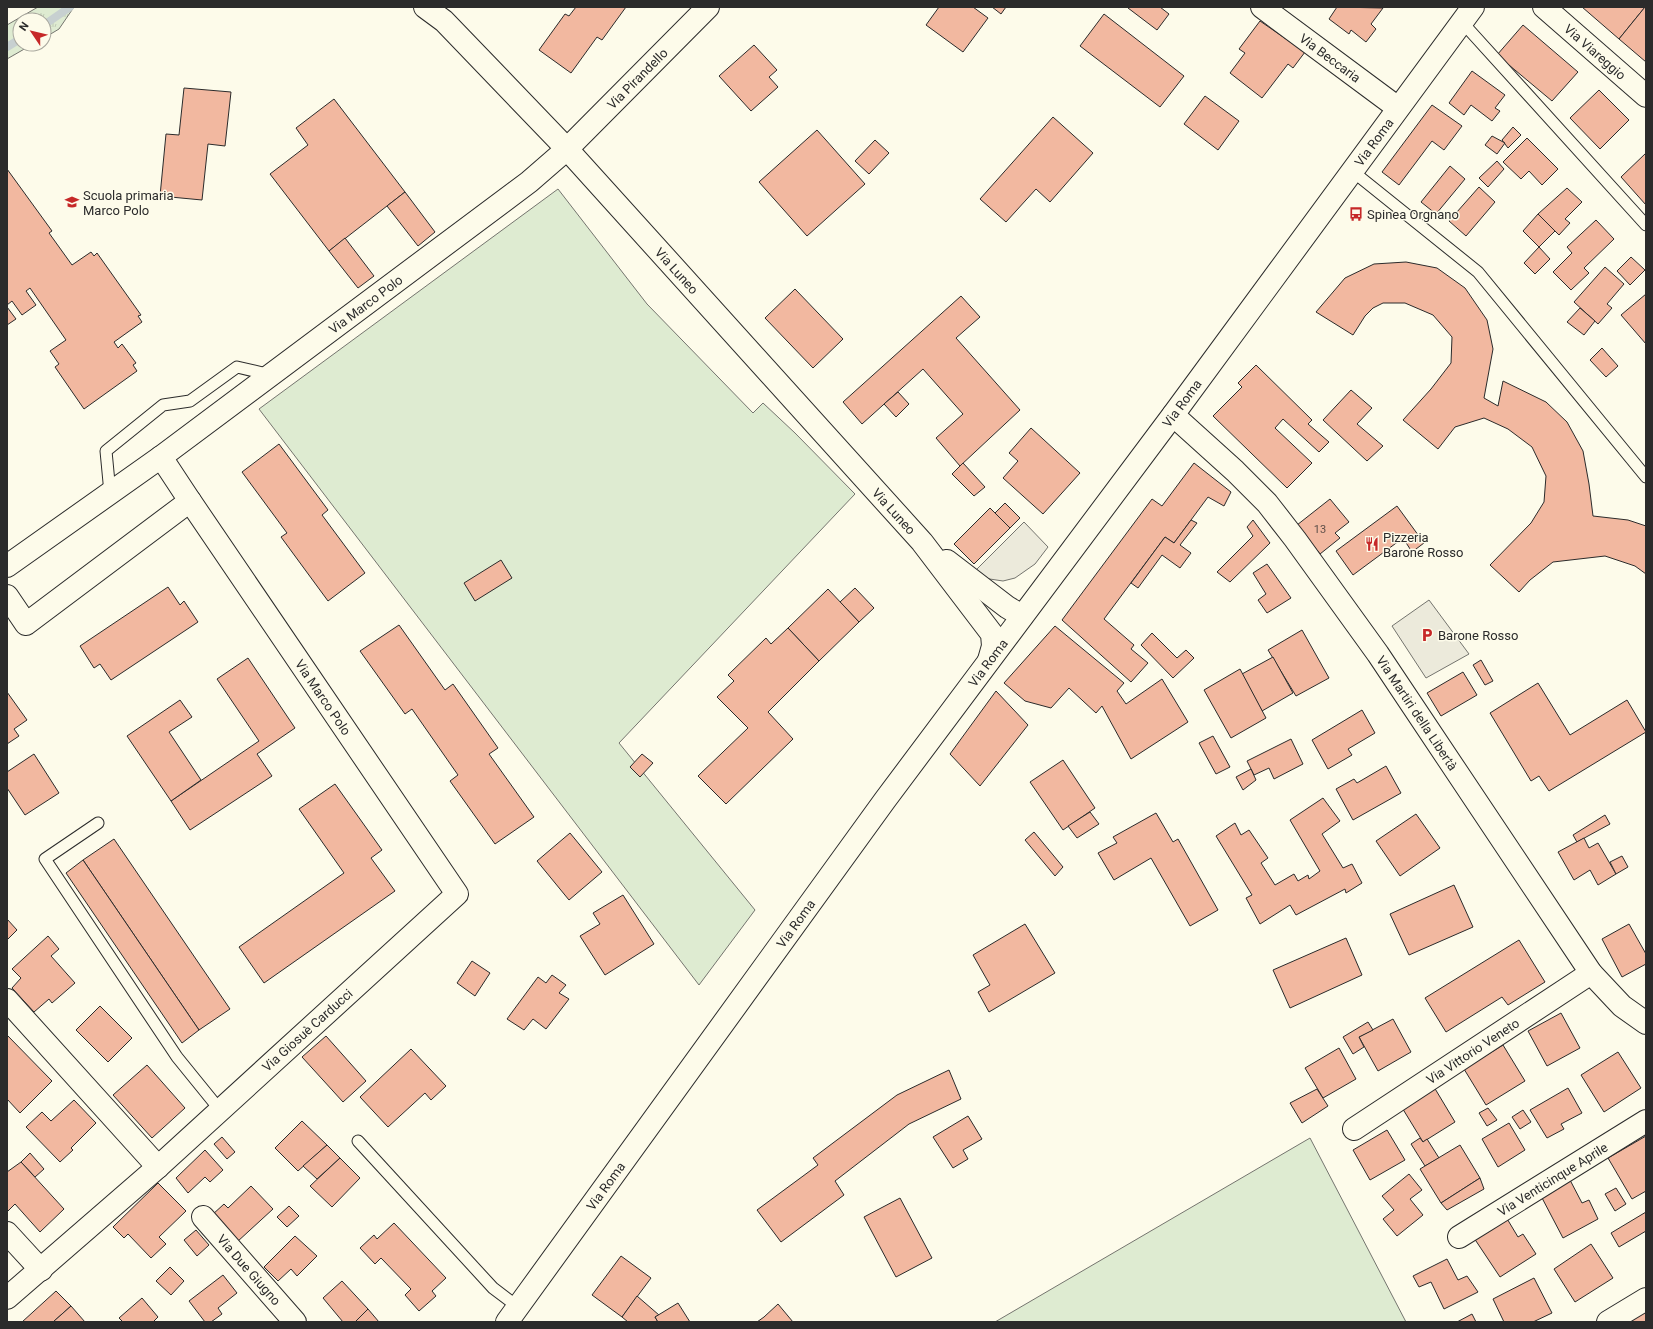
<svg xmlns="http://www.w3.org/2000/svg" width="1653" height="1329" font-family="Roboto,sans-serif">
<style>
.grass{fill:url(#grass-tufts);stroke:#74746e}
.park{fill:#deebd1;stroke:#74746e}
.parking{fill:#eceadb;stroke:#74746e}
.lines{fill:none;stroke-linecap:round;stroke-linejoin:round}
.stream{stroke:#c7d0d0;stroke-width:8}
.building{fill:#f2b8a0;stroke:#2b2b2b}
.lane-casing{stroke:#2b2b2b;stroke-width:13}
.street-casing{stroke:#2b2b2b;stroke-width:24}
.secondary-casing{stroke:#2b2b2b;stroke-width:24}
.lane{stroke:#fdfbea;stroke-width:11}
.street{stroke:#fdfbea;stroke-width:22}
.secondary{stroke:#fdfbea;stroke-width:22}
.labels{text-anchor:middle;stroke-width:3;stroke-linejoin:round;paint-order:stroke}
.number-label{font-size:11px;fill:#5d4e48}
.street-label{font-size:13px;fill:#2b2b2b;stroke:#fdfbea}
.poi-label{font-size:13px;fill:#2b2b2b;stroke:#fdfbea;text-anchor:start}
</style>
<defs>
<pattern id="grass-tufts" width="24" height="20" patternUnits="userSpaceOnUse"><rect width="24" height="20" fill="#deebd1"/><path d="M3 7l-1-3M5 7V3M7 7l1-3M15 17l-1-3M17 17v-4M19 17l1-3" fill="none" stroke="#bfcab4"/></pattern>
</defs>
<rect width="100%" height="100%" fill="#fdfbea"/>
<!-- grass -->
<polygon class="grass" points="38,7 74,7 59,29 44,38 44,20 20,20 20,44 33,44 7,59 7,25"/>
<!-- park -->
<g class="park">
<polygon points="558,189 647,304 753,413 763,403 795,433 855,494 619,743 755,910 699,985 259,409"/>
<polygon points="1310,1138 1406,1322 995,1322"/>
</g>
<!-- parking -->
<g class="parking">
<polygon points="1024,522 1048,547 1035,564 1015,578 1003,581 983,578 974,572"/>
<polygon points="1429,600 1469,654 1426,678 1392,626"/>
</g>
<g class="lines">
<!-- stream -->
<g class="stream">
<polyline points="44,25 70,7"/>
<polyline points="7,47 20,39"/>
</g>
</g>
<!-- building -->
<g class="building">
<polygon points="576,7 626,7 602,40 597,37 571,73 539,50 565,14 569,16"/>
<polygon points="939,7 973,7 988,18 963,52 926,25"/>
<polygon points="992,7 1006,7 1001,14"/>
<polygon points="1129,7 1160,7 1169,14 1157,30 1128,8"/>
<polygon points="1337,7 1383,8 1371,24 1376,29 1366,42 1351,30 1349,34 1329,19"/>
<polygon points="1582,7 1645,7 1619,39"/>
<polygon points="1645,7 1646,7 1646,62 1619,39"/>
<polygon points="1104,14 1184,76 1160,107 1080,46"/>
<polygon points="1260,21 1305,52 1293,68 1288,64 1262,98 1230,73 1245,53 1239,49"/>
<polygon points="1523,25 1578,72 1552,101 1497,55"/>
<polygon points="754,45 777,70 769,77 778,87 751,111 719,76"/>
<polygon points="1472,71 1505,95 1495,108 1500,111 1492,121 1471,105 1464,115 1449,103"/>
<polygon points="184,88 231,92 225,146 208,144 202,200 160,196 166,134 179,135"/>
<polygon points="1599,90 1629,120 1600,149 1570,118"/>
<polygon points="1205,96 1239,121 1218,150 1184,124"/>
<polygon points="334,99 405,192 329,251 270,174 308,145 296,128"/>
<polygon points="1432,105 1462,126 1444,150 1432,141 1399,185 1382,172"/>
<polygon points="1053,117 1093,153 1050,202 1036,189 1006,222 980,199"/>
<polygon points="1513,127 1521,135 1508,148 1502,140"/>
<polygon points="817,130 865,184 807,236 759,182"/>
<polygon points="1492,136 1505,143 1497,154 1485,145"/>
<polygon points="1527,138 1558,169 1542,185 1529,171 1521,179 1503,162"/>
<polygon points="875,140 889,153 869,174 855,161"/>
<polygon points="1646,153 1646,205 1621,177"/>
<polygon points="1497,161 1504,169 1488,187 1479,178"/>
<polygon points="1450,166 1465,179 1436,214 1421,202"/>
<polygon points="7,169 52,231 49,233 72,265 91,252 94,256 97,253 141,315 138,316 142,322 114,342 118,348 122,344 136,363 133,365 137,371 84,409 55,367 59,364 50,351 66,340 30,288 26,291 36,305 22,315 12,301 7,305"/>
<polygon points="1479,187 1495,202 1466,236 1449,221"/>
<polygon points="1567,188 1582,202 1565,219 1570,223 1559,235 1538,214"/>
<polygon points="405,192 435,232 418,246 387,206"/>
<polygon points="1538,214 1555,231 1539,247 1523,231"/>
<polygon points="1596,220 1614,239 1584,268 1589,273 1571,290 1553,272 1572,253 1567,247"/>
<polygon points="345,238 374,276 358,288 329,251"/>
<polygon points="1539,247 1550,259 1535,274 1524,263"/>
<polygon points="1631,257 1645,270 1630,285 1617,271"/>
<polygon points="1406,262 1437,268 1465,288 1487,320 1493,349 1484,398 1498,406 1503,381 1546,402 1567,422 1583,451 1589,484 1593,516 1628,520 1646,526 1646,574 1635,566 1605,556 1553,562 1530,580 1519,592 1490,565 1531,523 1544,502 1546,476 1532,447 1508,429 1484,418 1455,427 1438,449 1403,420 1431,389 1451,363 1452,337 1433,315 1405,303 1383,303 1373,308 1365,316 1353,335 1316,312 1345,278 1374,264"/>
<polygon points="1605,267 1624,284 1607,304 1612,308 1598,324 1574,302"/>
<polygon points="795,289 843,339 813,368 765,318"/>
<polygon points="1646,294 1646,344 1621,315"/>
<polygon points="961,296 980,317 956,338 1020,410 960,466 936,438 963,414 923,369 862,424 843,402"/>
<polygon points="7,307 16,319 7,325"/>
<polygon points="1580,308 1595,321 1584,335 1567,322"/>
<polygon points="1602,348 1618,366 1606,377 1590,360"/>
<polygon points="1256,365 1312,420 1308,424 1329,442 1319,452 1283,419 1275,428 1312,463 1287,488 1213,416 1242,387 1238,383"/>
<polygon points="1351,390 1372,408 1357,424 1383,446 1367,461 1323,420"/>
<polygon points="898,392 909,404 896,417 884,404"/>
<polygon points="1031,428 1080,473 1043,514 1003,478 1018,461 1009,453"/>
<polygon points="279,444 328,510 322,515 365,573 328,601 281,537 287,533 242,472"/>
<polygon points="963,463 985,487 974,496 952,474"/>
<polygon points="1194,463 1231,492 1224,506 1208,497 1174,543 1165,537 1104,619 1134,645 1131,649 1148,663 1131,682 1062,620 1152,499 1162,506"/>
<polygon points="1330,499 1349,522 1335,533 1340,538 1320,554 1297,525"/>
<polygon points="1005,503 1020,518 1010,528 995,513"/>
<polygon points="1397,506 1424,543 1412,552 1403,538 1353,575 1336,551"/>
<polygon points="990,508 1010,528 974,564 954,544"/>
<polygon points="1191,520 1197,523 1180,545 1191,553 1180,568 1162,555 1138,588 1131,583 1165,537 1174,543"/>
<polygon points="1253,520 1270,543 1230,582 1217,572 1253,536 1247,527"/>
<polygon points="501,560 512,578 475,601 464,583"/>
<polygon points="1267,564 1291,598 1267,613 1258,600 1266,594 1253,573"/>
<polygon points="168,587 180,605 184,601 198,622 111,680 100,664 94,668 80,646"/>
<polygon points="855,588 874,608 859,622 840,602"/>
<polygon points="828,589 859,622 819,661 788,628"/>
<polygon points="399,625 445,690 453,684 498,748 489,754 534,817 495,844 450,781 458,775 412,709 405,714 360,651"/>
<polygon points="1055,626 1124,683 1117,691 1126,704 1162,679 1188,722 1131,759 1102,706 1096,713 1069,688 1051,708 1025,701 1004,683"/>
<polygon points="788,628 819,661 768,712 793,739 726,804 698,776 748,728 717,697 734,681 728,675 766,638 771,644"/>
<polygon points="1302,630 1329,678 1296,696 1268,650"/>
<polygon points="1152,633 1177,658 1186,650 1194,658 1173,678 1141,645"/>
<polygon points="1273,657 1293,693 1262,711 1242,674"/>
<polygon points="248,658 295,728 257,754 272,776 190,830 171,801 259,741 217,679"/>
<polygon points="1481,660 1493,681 1485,685 1473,665"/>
<polygon points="1240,669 1266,718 1231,738 1204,690"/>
<polygon points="1463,672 1477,695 1441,716 1427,693"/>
<polygon points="1538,683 1570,735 1627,700 1646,732 1549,791 1539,776 1531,781 1490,713"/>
<polygon points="996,691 1028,725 980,786 950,754"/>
<polygon points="7,692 27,720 14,729 19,736 7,744"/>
<polygon points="180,700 192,717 169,732 201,780 171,801 127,736"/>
<polygon points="1362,710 1375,733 1348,749 1352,755 1328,769 1312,740"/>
<polygon points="1213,736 1230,767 1216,774 1199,743"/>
<polygon points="1291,739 1303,764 1274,779 1269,768 1254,775 1247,761"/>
<polygon points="34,754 59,793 25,815 7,788 7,772"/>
<polygon points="642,754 653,763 640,777 630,767"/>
<polygon points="1063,760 1095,808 1063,830 1030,782"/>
<polygon points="1386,766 1401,793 1353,820 1336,789 1354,779 1357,783"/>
<polygon points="1251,769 1256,780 1243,790 1236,777"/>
<polygon points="335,784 382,850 371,858 395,891 264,983 239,947 344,873 299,809"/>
<polygon points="1323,798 1340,821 1322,834 1343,868 1352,864 1362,883 1346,893 1345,889 1296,915 1290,905 1260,924 1246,898 1252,895 1216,836 1235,823 1241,835 1249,830 1268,858 1261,863 1275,885 1294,874 1298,881 1308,875 1309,879 1320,871 1290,820"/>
<polygon points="1090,812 1099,824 1077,838 1068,826"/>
<polygon points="1156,813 1173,842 1178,839 1218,910 1190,926 1151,858 1114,880 1098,853 1117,843 1113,837"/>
<polygon points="1416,814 1440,848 1400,876 1376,841"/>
<polygon points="1605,815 1610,824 1577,842 1573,835"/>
<polygon points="1034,832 1063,867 1055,876 1025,840"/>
<polygon points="570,833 602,872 569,900 537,861"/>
<polygon points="1584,838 1589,848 1598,843 1616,874 1598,885 1590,870 1574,880 1558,852"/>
<polygon points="114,839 230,1009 199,1030 83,860"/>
<polygon points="1622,856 1628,867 1616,874 1610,862"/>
<polygon points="83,860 199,1030 182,1043 66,873"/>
<polygon points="1454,885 1473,927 1409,955 1390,914"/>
<polygon points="623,895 654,944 605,975 580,936 600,924 593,913"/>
<polygon points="7,919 17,930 7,940"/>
<polygon points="1025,924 1055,973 989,1012 978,992 990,985 973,955"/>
<polygon points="1629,924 1646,954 1646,964 1622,977 1602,939"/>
<polygon points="48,936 59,949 51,956 75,983 52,1003 49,999 34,1012 12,988 21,978 12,969"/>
<polygon points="1346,938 1362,975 1290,1008 1273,970"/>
<polygon points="1519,940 1545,982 1508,1005 1502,997 1446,1032 1425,998"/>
<polygon points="472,961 490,973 475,996 457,983"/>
<polygon points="552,975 566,985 559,993 569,999 546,1029 533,1019 524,1030 507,1019 538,977 546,983"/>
<polygon points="100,1006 132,1038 108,1062 76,1030"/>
<polygon points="1561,1013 1580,1048 1547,1066 1528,1031"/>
<polygon points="1393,1019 1411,1052 1378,1071 1359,1037"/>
<polygon points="1368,1022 1373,1030 1359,1037 1364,1047 1353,1054 1343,1037"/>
<polygon points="7,1035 52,1081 20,1113 7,1099"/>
<polygon points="326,1036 366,1081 343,1102 302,1057"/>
<polygon points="1503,1045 1525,1081 1486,1105 1464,1069"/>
<polygon points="1339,1048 1356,1079 1323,1098 1305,1068"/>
<polygon points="411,1049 446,1086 431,1100 425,1093 388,1127 360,1097"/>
<polygon points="1618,1052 1641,1088 1604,1112 1581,1075"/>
<polygon points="147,1065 185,1108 152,1138 113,1095"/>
<polygon points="949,1070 961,1099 909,1124 835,1181 844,1195 781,1242 757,1210 818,1165 813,1158 897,1095"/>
<polygon points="1434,1087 1455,1122 1423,1142 1401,1106"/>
<polygon points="1568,1088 1582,1113 1561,1124 1564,1129 1547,1138 1530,1110"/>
<polygon points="1317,1089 1328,1106 1302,1123 1290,1103"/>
<polygon points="74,1100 96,1123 71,1148 73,1150 60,1162 26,1127 42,1112 51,1121"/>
<polygon points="1488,1108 1497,1120 1487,1126 1479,1113"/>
<polygon points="1523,1110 1531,1122 1520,1129 1512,1117"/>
<polygon points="968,1116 982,1139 963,1150 968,1159 953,1168 933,1137"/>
<polygon points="302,1121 327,1145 298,1171 275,1148"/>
<polygon points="1509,1123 1525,1150 1498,1167 1482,1139"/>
<polygon points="1387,1130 1405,1160 1370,1180 1353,1150"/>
<polygon points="1646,1136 1646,1191 1632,1199 1608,1158"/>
<polygon points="222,1137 235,1152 227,1159 214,1144"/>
<polygon points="1420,1138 1423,1142 1427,1139 1439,1158 1425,1166 1411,1144"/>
<polygon points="327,1145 340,1158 317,1179 303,1166"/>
<polygon points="1460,1145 1480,1178 1441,1203 1420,1169"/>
<polygon points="205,1150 223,1170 210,1182 205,1177 188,1193 176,1178"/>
<polygon points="30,1153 44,1169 35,1177 21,1162"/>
<polygon points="340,1158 360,1178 332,1207 310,1186"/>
<polygon points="21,1162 64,1209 40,1232 15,1204 7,1212 7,1172"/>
<polygon points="1409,1174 1422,1190 1410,1199 1423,1215 1397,1236 1383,1219 1394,1210 1382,1196"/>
<polygon points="1480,1178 1484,1189 1447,1210 1441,1203"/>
<polygon points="1570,1180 1582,1203 1589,1200 1598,1219 1563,1238 1541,1196"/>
<polygon points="158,1183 186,1211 159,1237 166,1244 151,1258 128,1234 124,1238 113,1227"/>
<polygon points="251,1186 273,1209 237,1242 212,1215 224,1204 228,1208"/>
<polygon points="1616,1188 1626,1204 1615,1211 1605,1194"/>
<polygon points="900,1198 932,1258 896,1277 864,1217"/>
<polygon points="289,1206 299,1216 287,1227 277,1217"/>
<polygon points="1646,1212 1646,1231 1619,1247 1611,1233"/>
<polygon points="1506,1217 1518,1237 1523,1234 1536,1254 1500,1277 1474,1238"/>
<polygon points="394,1223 446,1278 432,1291 436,1296 419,1311 405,1295 411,1289 381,1258 375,1264 360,1248 374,1235 377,1239"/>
<polygon points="196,1230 209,1245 197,1256 184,1240"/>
<polygon points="295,1236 317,1256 297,1276 291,1269 278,1281 264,1267"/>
<polygon points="1591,1244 1613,1278 1575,1302 1554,1269"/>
<polygon points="621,1256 651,1278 622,1317 592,1295"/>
<polygon points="1447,1259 1458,1280 1467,1276 1478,1292 1444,1309 1431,1282 1419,1287 1413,1276"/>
<polygon points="170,1267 184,1281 171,1295 156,1281"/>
<polygon points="223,1275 237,1293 218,1308 222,1314 211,1322 205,1322 189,1301"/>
<polygon points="1534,1278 1552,1313 1533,1322 1504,1322 1493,1299"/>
<polygon points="342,1281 368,1309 355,1322 343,1322 323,1298"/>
<polygon points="56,1291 71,1306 53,1322 22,1322"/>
<polygon points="637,1296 659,1315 655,1317 658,1322 628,1322 622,1317"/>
<polygon points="142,1298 158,1317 153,1322 123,1322 119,1318"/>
<polygon points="678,1303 690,1322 658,1322 655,1317"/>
<polygon points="778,1304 793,1322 757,1322 764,1317"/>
<polygon points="71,1306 85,1322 53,1322"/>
<polygon points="368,1309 379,1322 355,1322"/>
<polygon points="1646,1311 1646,1322 1632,1322 1631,1319"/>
<polygon points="1472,1314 1476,1322 1457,1322"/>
</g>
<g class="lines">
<defs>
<g id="lane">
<polyline points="1462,22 1646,225"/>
<polyline points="1351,170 1478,272 1646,477"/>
<polyline points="110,493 106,451 163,405 190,401 237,367 271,375"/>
<polyline points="98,823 45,859 177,1057 220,1110"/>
<polyline points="358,1141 493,1288 518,1307"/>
</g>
<g id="street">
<path id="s1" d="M1262 7 1398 108"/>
<path id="s2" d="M1544 7 1646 96"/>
<path id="s3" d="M1173 415 1235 471 1267 503 1295 539 1378 654 1591 973 1622 1006 1646 1023"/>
<polyline points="161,457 190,501"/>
<path id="s4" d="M7 566 161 457 529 182 567 149 708 7"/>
<path id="s5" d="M7 596 26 624 190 501 457 894 158 1167 7 1298"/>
<polyline points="7,1000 158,1167"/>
<path id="s6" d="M1354 1129 1591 973"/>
<path id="s7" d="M203 1217 295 1322"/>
<polyline points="7,1233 41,1270"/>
<path id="s8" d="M1459 1237 1646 1121"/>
<polyline points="1608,1322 1646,1299"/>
</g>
<g id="secondary">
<path id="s9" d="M425 7 444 21 567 149 922 542 992 634 993 646 989 660"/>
<polyline points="947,561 1007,607 1022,616"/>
<path id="s10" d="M507 1322 885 800 1173 415 1473 7"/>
</g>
</defs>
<!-- lane casing -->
<use href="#lane" class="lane-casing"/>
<!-- street casing -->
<use href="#street" class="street-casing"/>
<!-- secondary casing -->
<use href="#secondary" class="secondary-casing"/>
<!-- lane -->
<use href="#lane" class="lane"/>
<!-- street -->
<use href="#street" class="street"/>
<!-- secondary -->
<use href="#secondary" class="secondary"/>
</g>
<!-- icons -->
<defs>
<symbol id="school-bare" viewBox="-9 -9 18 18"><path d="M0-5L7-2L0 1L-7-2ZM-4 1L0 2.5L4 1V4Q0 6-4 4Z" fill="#c62828" stroke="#fdfbea" stroke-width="2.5" paint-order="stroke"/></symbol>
<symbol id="bus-bare" viewBox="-9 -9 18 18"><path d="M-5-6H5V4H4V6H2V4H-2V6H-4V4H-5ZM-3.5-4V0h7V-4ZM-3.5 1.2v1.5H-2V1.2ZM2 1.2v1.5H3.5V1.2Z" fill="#c62828" stroke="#fdfbea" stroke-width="2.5" paint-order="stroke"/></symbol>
<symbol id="restaurant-bare" viewBox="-9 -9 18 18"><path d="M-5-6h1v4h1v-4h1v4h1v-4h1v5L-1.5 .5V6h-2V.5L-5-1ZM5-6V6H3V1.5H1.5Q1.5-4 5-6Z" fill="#c62828" stroke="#fdfbea" stroke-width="2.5" paint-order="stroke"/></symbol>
<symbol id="parking-bare" viewBox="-9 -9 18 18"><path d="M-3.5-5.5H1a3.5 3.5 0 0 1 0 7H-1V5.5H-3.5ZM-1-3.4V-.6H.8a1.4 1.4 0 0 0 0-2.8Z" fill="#c62828" stroke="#fdfbea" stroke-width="2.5" paint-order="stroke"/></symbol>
</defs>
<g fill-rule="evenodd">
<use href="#school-bare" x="62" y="192" width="20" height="20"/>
<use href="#bus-bare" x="1346" y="204" width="20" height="20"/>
<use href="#restaurant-bare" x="1362" y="534" width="20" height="20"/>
<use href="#parking-bare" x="1417" y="625" width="20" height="20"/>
</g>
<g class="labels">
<!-- number labels -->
<g class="number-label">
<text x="1320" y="533">13</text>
</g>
<!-- street labels -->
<g class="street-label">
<text dy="5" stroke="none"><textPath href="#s2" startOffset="68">Via Viareggio</textPath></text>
<text dy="5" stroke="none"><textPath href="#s1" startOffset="85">Via Beccaria</textPath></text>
<text dy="5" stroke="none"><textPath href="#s4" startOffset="798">Via Pirandello</textPath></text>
<text dy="5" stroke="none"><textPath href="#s10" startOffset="1464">Via Roma</textPath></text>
<text dy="5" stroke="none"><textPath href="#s9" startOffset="365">Via Luneo</textPath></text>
<text dy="5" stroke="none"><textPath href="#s4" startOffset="444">Via Marco Polo</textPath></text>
<text dy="5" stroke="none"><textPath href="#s10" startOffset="1140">Via Roma</textPath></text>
<text dy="5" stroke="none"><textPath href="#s9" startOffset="689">Via Luneo</textPath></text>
<text dy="5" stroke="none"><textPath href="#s10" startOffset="816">Via Roma</textPath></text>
<text dy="5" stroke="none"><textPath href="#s5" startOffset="476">Via Marco Polo</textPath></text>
<text dy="5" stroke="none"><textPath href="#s3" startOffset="387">Via Martiri della Libertà</textPath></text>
<text dy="5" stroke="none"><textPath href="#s10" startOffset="492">Via Roma</textPath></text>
<text transform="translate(307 1030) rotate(-42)" y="5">Via Giosuè Carducci</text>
<text dy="5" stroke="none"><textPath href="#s6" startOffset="142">Via Vittorio Veneto</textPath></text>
<text dy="5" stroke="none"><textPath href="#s8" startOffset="110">Via Venticinque Aprile</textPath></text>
<text dy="5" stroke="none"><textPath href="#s10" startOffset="168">Via Roma</textPath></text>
<text dy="5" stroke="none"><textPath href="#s7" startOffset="70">Via Due Giugno</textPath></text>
</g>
<!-- poi labels -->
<g class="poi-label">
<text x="83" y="200">Scuola primaria<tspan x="83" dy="15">Marco Polo</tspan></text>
<text x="1367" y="219">Spinea Orgnano</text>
<text x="1383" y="542">Pizzeria<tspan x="1383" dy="15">Barone Rosso</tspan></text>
<text x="1438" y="640">Barone Rosso</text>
</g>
</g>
<!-- border -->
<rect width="1653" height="1329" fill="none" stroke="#2b2b2b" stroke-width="16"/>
<!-- north arrow -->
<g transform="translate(32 32) rotate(305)"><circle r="19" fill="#fdfbea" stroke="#a9a89e"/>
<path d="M0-3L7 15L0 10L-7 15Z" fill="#c62828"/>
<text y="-6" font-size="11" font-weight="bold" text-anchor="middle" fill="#2b2b2b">N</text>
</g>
</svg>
